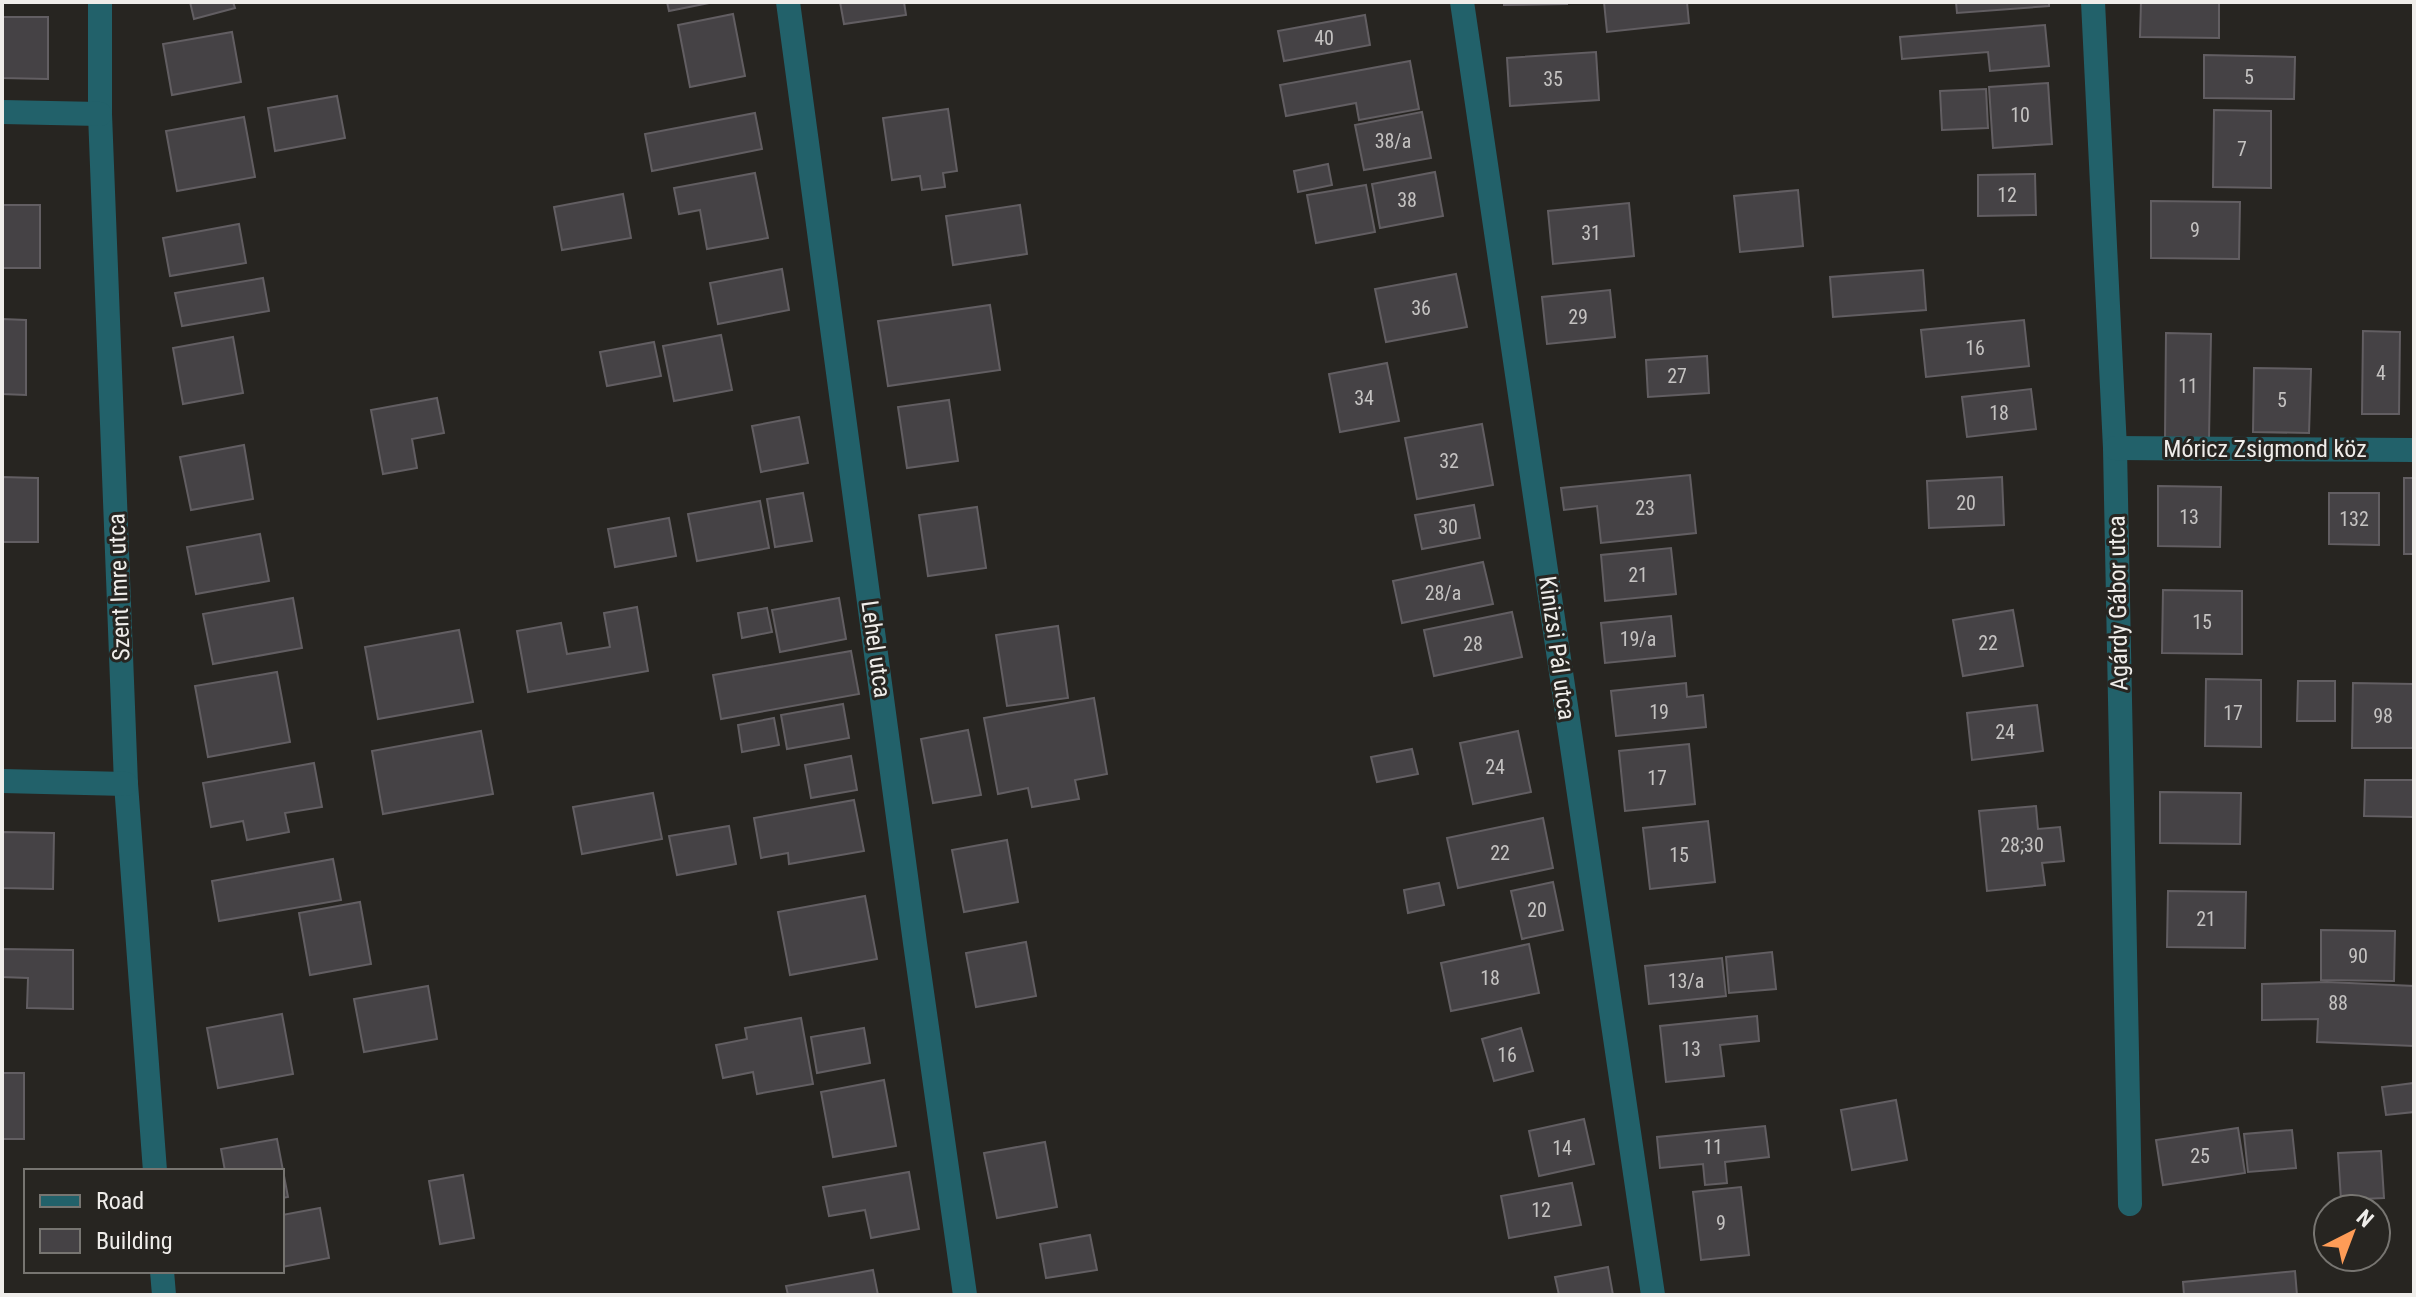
<svg xmlns="http://www.w3.org/2000/svg" width="2416" height="1297" font-family="'Roboto Condensed',sans-serif">
<style>
.building{fill:#454245;stroke:#625e62;stroke-width:2}
.lines{fill:none;stroke-linecap:round;stroke-linejoin:round}
.minor{stroke:#22616a;stroke-width:24}
.labels{text-anchor:middle;stroke-width:6;stroke-linejoin:round;paint-order:stroke}
.number-label{font-size:20px;fill:#c4c2c1}
.street-label{font-size:24px;fill:#efedea;stroke:#272521}
</style>
<rect width="100%" height="100%" fill="#272521"/>
<!-- building -->
<g class="building">
<polygon points="190,2 233,2 235,8 194,19"/>
<polygon points="667,2 714,2 669,11"/>
<polygon points="840,2 904,2 906,15 844,24"/>
<polygon points="1504,2 1567,2 1567,4 1504,5"/>
<polygon points="1604,2 1687,2 1689,23 1607,32"/>
<polygon points="1956,2 2049,2 2049,6 1957,13"/>
<polygon points="2141,2 2219,2 2219,38 2140,37"/>
<polygon points="733,14 745,76 690,87 678,25"/>
<polygon points="1365,15 1370,45 1284,61 1278,31"/>
<polygon points="2,17 48,17 48,79 2,78"/>
<polygon points="2045,25 2049,66 1990,71 1988,52 1902,59 1900,37"/>
<polygon points="232,32 241,82 172,95 163,44"/>
<polygon points="1596,52 1599,100 1510,106 1507,58"/>
<polygon points="2204,55 2295,57 2294,99 2204,98"/>
<polygon points="1410,61 1419,109 1359,120 1356,103 1286,116 1280,85"/>
<polygon points="2048,83 2052,144 1993,148 1989,87"/>
<polygon points="1986,89 1988,128 1942,130 1940,91"/>
<polygon points="337,96 345,138 275,151 268,108"/>
<polygon points="948,109 957,171 943,173 945,187 922,190 920,176 892,180 883,118"/>
<polygon points="2214,110 2271,111 2271,188 2213,187"/>
<polygon points="1422,112 1431,158 1364,170 1355,125"/>
<polygon points="755,113 762,149 652,171 645,134"/>
<polygon points="244,117 255,177 177,191 166,131"/>
<polygon points="1328,164 1332,185 1298,192 1294,171"/>
<polygon points="1435,172 1443,216 1380,228 1372,184"/>
<polygon points="755,173 768,238 707,249 700,210 679,214 674,188"/>
<polygon points="2035,174 2036,215 1978,216 1978,175"/>
<polygon points="1366,185 1375,232 1316,243 1307,195"/>
<polygon points="1798,190 1803,246 1740,252 1734,196"/>
<polygon points="623,194 631,238 562,250 554,207"/>
<polygon points="2151,201 2240,202 2239,259 2151,258"/>
<polygon points="1629,203 1634,256 1553,264 1548,211"/>
<rect x="2" y="205" width="38" height="63"/>
<polygon points="1020,205 1027,254 953,265 946,216"/>
<polygon points="239,224 246,263 170,276 163,238"/>
<polygon points="782,269 789,310 718,324 710,283"/>
<polygon points="1923,270 1926,310 1833,317 1830,277"/>
<polygon points="1456,274 1467,327 1386,342 1375,289"/>
<polygon points="263,278 269,311 182,326 175,293"/>
<polygon points="1610,290 1615,337 1547,344 1542,297"/>
<polygon points="990,305 1000,370 888,386 878,321"/>
<polygon points="2,319 26,320 26,395 2,394"/>
<polygon points="2024,320 2029,366 1926,377 1921,330"/>
<polygon points="2363,331 2400,332 2399,414 2362,414"/>
<polygon points="2166,333 2211,334 2209,438 2165,438"/>
<polygon points="721,335 732,390 674,401 663,346"/>
<polygon points="233,337 243,393 183,404 173,348"/>
<polygon points="654,342 661,376 607,386 600,352"/>
<polygon points="1707,356 1709,393 1648,397 1646,360"/>
<polygon points="1387,363 1399,421 1340,432 1329,374"/>
<polygon points="2254,368 2311,369 2309,433 2253,432"/>
<polygon points="2031,389 2036,429 1967,437 1962,397"/>
<polygon points="437,398 444,433 412,439 417,468 383,474 371,410"/>
<polygon points="949,400 958,461 907,468 898,407"/>
<polygon points="799,417 808,463 761,472 752,426"/>
<polygon points="1482,424 1493,485 1417,499 1405,438"/>
<polygon points="244,445 253,499 191,510 180,457"/>
<polygon points="1690,475 1696,533 1601,543 1597,506 1564,510 1561,488"/>
<polygon points="2,477 38,478 38,542 2,542"/>
<polygon points="2002,477 2004,525 1929,528 1927,481"/>
<rect x="2404" y="478" width="10" height="76"/>
<polygon points="2158,486 2221,487 2220,547 2158,546"/>
<polygon points="803,493 812,541 775,547 767,499"/>
<polygon points="2329,493 2379,493 2379,545 2329,544"/>
<polygon points="760,501 769,548 697,561 688,514"/>
<polygon points="1474,505 1480,538 1422,549 1415,515"/>
<polygon points="977,507 986,568 928,576 919,515"/>
<polygon points="669,518 676,556 615,567 608,529"/>
<polygon points="260,534 269,581 196,594 187,547"/>
<polygon points="1671,548 1676,594 1605,601 1601,555"/>
<polygon points="1483,562 1493,604 1402,623 1393,581"/>
<polygon points="2163,590 2242,591 2242,654 2162,653"/>
<polygon points="293,598 302,648 213,664 203,614"/>
<polygon points="839,598 846,639 780,652 772,610"/>
<polygon points="637,607 648,671 528,692 517,631 561,623 567,654 610,647 604,613"/>
<polygon points="767,608 772,632 742,638 738,613"/>
<polygon points="2013,610 2023,666 1963,676 1953,620"/>
<polygon points="1512,612 1522,657 1434,676 1424,630"/>
<polygon points="1671,616 1675,656 1605,663 1601,623"/>
<polygon points="1058,626 1068,698 1007,706 996,635"/>
<polygon points="459,630 473,702 378,719 365,647"/>
<polygon points="851,651 859,694 721,719 713,675"/>
<polygon points="277,672 290,742 208,757 195,686"/>
<polygon points="2206,679 2261,680 2261,747 2205,746"/>
<polygon points="2298,681 2335,681 2335,721 2297,721"/>
<polygon points="1686,683 1687,697 1703,695 1706,727 1616,736 1611,691"/>
<polygon points="2353,683 2414,684 2414,748 2352,748"/>
<polygon points="1094,698 1107,774 1075,780 1079,799 1032,807 1028,788 998,794 984,718"/>
<polygon points="843,704 849,738 787,749 781,715"/>
<polygon points="2037,705 2043,751 1972,760 1967,713"/>
<polygon points="774,718 779,745 742,752 738,725"/>
<polygon points="968,730 981,795 933,803 921,739"/>
<polygon points="481,731 493,794 383,814 372,751"/>
<polygon points="1518,731 1531,792 1473,804 1460,743"/>
<polygon points="1689,744 1695,804 1625,811 1619,751"/>
<polygon points="1412,749 1418,774 1377,782 1371,757"/>
<polygon points="851,756 857,790 811,798 805,765"/>
<polygon points="314,763 322,807 285,813 289,832 247,840 243,821 211,827 203,783"/>
<polygon points="2365,780 2414,780 2414,817 2364,816"/>
<polygon points="2160,792 2241,793 2240,844 2160,843"/>
<polygon points="653,793 662,839 582,854 573,807"/>
<polygon points="854,800 864,851 789,864 788,853 761,858 754,818"/>
<polygon points="2036,806 2038,829 2060,827 2064,861 2042,863 2045,885 1987,891 1979,811"/>
<polygon points="1543,818 1553,868 1458,888 1447,838"/>
<polygon points="1708,821 1715,882 1650,889 1643,828"/>
<polygon points="729,826 736,864 677,875 669,836"/>
<polygon points="2,832 54,833 53,889 2,888"/>
<polygon points="1007,840 1018,902 964,912 952,850"/>
<polygon points="333,859 341,900 219,921 212,881"/>
<polygon points="1553,882 1563,930 1522,939 1511,891"/>
<polygon points="1439,883 1444,905 1408,913 1404,890"/>
<polygon points="2168,891 2246,892 2245,948 2167,947"/>
<polygon points="865,896 877,959 790,975 778,912"/>
<polygon points="360,902 371,964 310,975 299,913"/>
<polygon points="2321,930 2395,931 2394,981 2321,980"/>
<polygon points="1026,942 1036,996 976,1007 966,953"/>
<polygon points="1529,944 1539,993 1451,1011 1441,963"/>
<polygon points="2,949 73,950 73,1009 27,1008 28,978 2,977"/>
<polygon points="1772,952 1776,989 1729,993 1726,957"/>
<polygon points="1722,958 1726,996 1649,1004 1645,966"/>
<polygon points="2327,982 2414,986 2414,1046 2317,1042 2318,1019 2262,1020 2262,984"/>
<polygon points="428,986 437,1039 364,1052 354,999"/>
<polygon points="282,1014 293,1074 218,1088 207,1028"/>
<polygon points="1757,1016 1759,1041 1720,1045 1724,1076 1666,1082 1660,1026"/>
<polygon points="801,1018 813,1084 757,1094 753,1072 723,1078 716,1045 747,1039 745,1028"/>
<polygon points="864,1028 870,1063 817,1073 811,1037"/>
<polygon points="1521,1028 1533,1071 1494,1081 1482,1039"/>
<rect x="2" y="1073" width="22" height="66"/>
<polygon points="884,1080 896,1146 833,1157 821,1092"/>
<polygon points="2414,1083 2414,1112 2386,1115 2382,1087"/>
<polygon points="1896,1100 1907,1160 1852,1170 1841,1110"/>
<polygon points="1584,1119 1594,1164 1539,1176 1529,1131"/>
<polygon points="1765,1126 1769,1157 1725,1162 1727,1183 1705,1185 1703,1164 1660,1168 1657,1137"/>
<polygon points="2238,1128 2245,1173 2163,1185 2156,1140"/>
<polygon points="2292,1130 2296,1168 2248,1172 2244,1134"/>
<polygon points="277,1139 288,1197 282,1198 282,1171 225,1171 221,1149"/>
<polygon points="1045,1142 1057,1207 997,1218 984,1153"/>
<polygon points="2381,1151 2384,1198 2341,1200 2338,1153"/>
<polygon points="909,1172 919,1229 871,1238 865,1210 829,1216 823,1187"/>
<polygon points="463,1175 474,1238 440,1244 429,1181"/>
<polygon points="1572,1183 1581,1225 1509,1238 1501,1196"/>
<polygon points="1741,1187 1749,1255 1701,1260 1693,1192"/>
<polygon points="320,1208 329,1258 282,1267 282,1215"/>
<polygon points="1090,1235 1097,1270 1046,1278 1040,1244"/>
<polygon points="1608,1267 1613,1295 1559,1295 1555,1277"/>
<polygon points="873,1270 878,1295 788,1295 786,1286"/>
<polygon points="2295,1271 2297,1295 2184,1295 2183,1282"/>
</g>
<g class="lines">
<!-- minor -->
<g class="minor">
<polyline points="100,2 100,114 126,784 155,1171"/>
<polyline points="788,2 915,943 965,1295"/>
<polyline points="1462,2 1653,1295"/>
<polyline points="2093,2 2115,448 2130,1204"/>
<polyline points="2,112 100,114"/>
<polyline points="2115,448 2414,450"/>
<polyline points="2,781 126,784"/>
<polyline points="162,1271 164,1295"/>
</g>
</g>
<g class="labels">
<!-- number labels -->
<g class="number-label">
<text x="1324" y="45">40</text>
<text x="2249" y="84">5</text>
<text x="1553" y="86">35</text>
<text x="2020" y="122">10</text>
<text x="1393" y="148">38/a</text>
<text x="2242" y="156">7</text>
<text x="2007" y="202">12</text>
<text x="1407" y="207">38</text>
<text x="2195" y="237">9</text>
<text x="1591" y="240">31</text>
<text x="1421" y="315">36</text>
<text x="1578" y="324">29</text>
<text x="1975" y="355">16</text>
<text x="2381" y="380">4</text>
<text x="1677" y="383">27</text>
<text x="2188" y="393">11</text>
<text x="1364" y="405">34</text>
<text x="2282" y="407">5</text>
<text x="1999" y="420">18</text>
<text x="1449" y="468">32</text>
<text x="1966" y="510">20</text>
<text x="1645" y="515">23</text>
<text x="2189" y="524">13</text>
<text x="2354" y="526">132</text>
<text x="1448" y="534">30</text>
<text x="1638" y="582">21</text>
<text x="1443" y="600">28/a</text>
<text x="2202" y="629">15</text>
<text x="1638" y="646">19/a</text>
<text x="1988" y="650">22</text>
<text x="1473" y="651">28</text>
<text x="1659" y="719">19</text>
<text x="2233" y="720">17</text>
<text x="2383" y="723">98</text>
<text x="2005" y="739">24</text>
<text x="1495" y="774">24</text>
<text x="1657" y="785">17</text>
<text x="2022" y="852">28;30</text>
<text x="1500" y="860">22</text>
<text x="1679" y="862">15</text>
<text x="1537" y="917">20</text>
<text x="2206" y="926">21</text>
<text x="2358" y="963">90</text>
<text x="1490" y="985">18</text>
<text x="1686" y="988">13/a</text>
<text x="2338" y="1010">88</text>
<text x="1691" y="1056">13</text>
<text x="1507" y="1062">16</text>
<text x="1713" y="1154">11</text>
<text x="1562" y="1155">14</text>
<text x="2200" y="1163">25</text>
<text x="1541" y="1217">12</text>
<text x="1721" y="1230">9</text>
</g>
<!-- street labels -->
<g class="street-label">
<text x="2265" y="457">Móricz Zsigmond köz</text>
<text transform="translate(119 587) rotate(-92)" y="8">Szent Imre utca</text>
<text transform="translate(2118 603) rotate(-91)" y="8">Agárdy Gábor utca</text>
<text transform="translate(1557 648) rotate(82)" y="8">Kinizsi Pál utca</text>
<text transform="translate(876 649) rotate(82)" y="8">Lehel utca</text>
</g>
</g>
<!-- border -->
<rect width="2416" height="1297" fill="none" stroke="#efedea" stroke-width="8"/>
<!-- legend -->
<rect x="24" y="1169" width="260" height="104" fill="#272521" stroke="#777571" stroke-width="2"/>
<rect x="40" y="1195" width="40" height="12" fill="#22616a" stroke="#777571" stroke-width="2"/>
<text x="96" y="1209" font-size="24" fill="#efedea">Road</text>
<rect x="40" y="1229" width="40" height="24" fill="#454245" stroke="#777571" stroke-width="2"/>
<text x="96" y="1249" font-size="24" fill="#efedea">Building</text>
<!-- north arrow -->
<g transform="translate(2352 1233) rotate(42)"><circle r="38" fill="#272521" stroke="#777571" stroke-width="2"/>
<path d="M0-6L14 30L0 20L-14 30Z" fill="#fe9c57"/>
<text y="-12" font-size="22" font-weight="bold" text-anchor="middle" fill="#efedea">N</text>
</g>
</svg>
